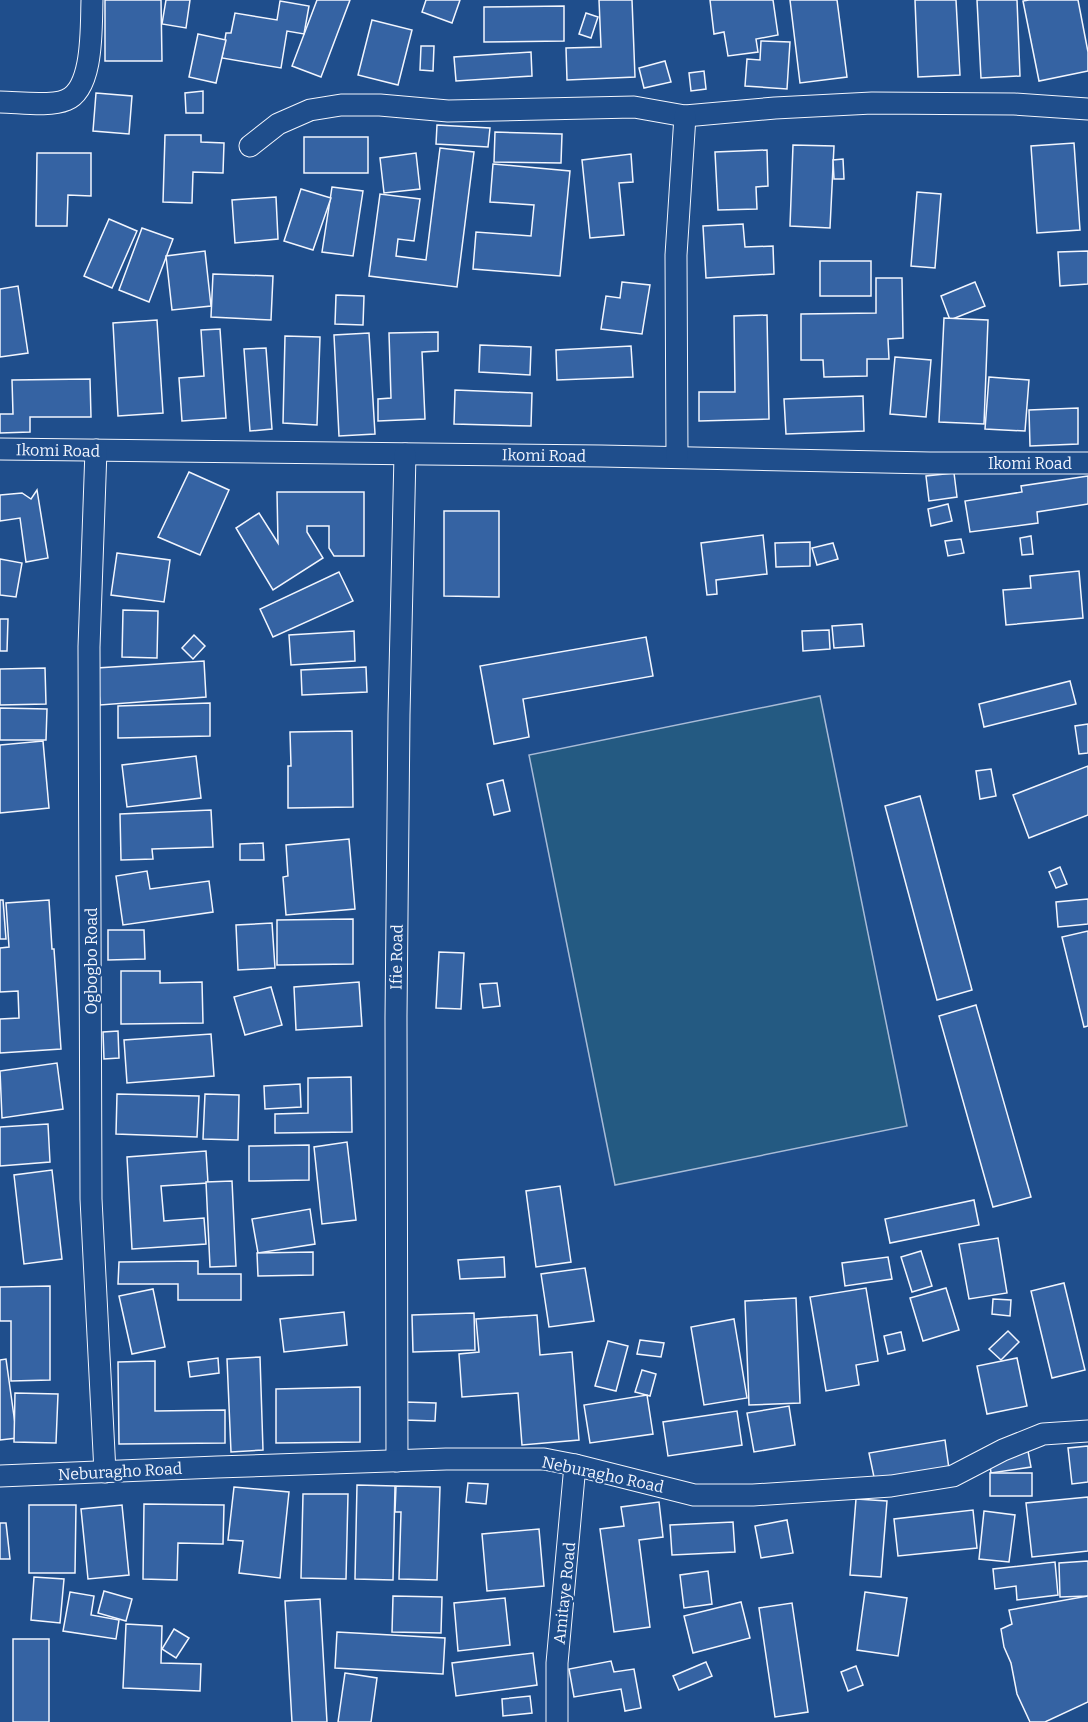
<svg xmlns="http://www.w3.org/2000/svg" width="1088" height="1722" font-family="Bitter,serif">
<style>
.green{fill:#245a82;stroke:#a8bbd7;stroke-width:1.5}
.building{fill:#3563a3;stroke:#f2f6ff;stroke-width:1.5}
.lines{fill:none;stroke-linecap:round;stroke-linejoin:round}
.street-casing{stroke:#f2f6ff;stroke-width:23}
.street{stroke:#1f4e8c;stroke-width:21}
.labels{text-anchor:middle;stroke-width:4.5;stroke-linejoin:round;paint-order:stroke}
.street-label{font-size:16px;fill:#f2f6ff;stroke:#1f4e8c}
</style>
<rect width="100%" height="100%" fill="#1f4e8c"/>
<!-- green -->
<polygon class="green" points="820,696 907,1126 615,1185 529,755"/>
<!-- building -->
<g class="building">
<polygon points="105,0 161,0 162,61 105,61"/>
<polygon points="166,0 190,0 186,28 162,24"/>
<polygon points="317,0 350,0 321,77 292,66"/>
<polygon points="426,0 460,0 452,23 422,12"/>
<polygon points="599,0 632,0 635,77 567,80 566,48 601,47"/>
<polygon points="710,0 773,0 778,35 756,39 758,52 728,56 724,32 714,34"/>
<polygon points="790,0 837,0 847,77 800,83"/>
<polygon points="915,0 956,0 960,75 918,77"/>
<polygon points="977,0 1017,0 1020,76 981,78"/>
<polygon points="1029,0 1078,0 1088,52 1088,71 1039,81 1023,1"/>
<polygon points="280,1 309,6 304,34 287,31 281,68 222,58 226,33 231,33 235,13 277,20"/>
<polygon points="564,6 564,41 484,42 484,7"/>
<polygon points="586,13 598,17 591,38 579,34"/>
<polygon points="372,20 412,30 398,85 358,75"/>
<polygon points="198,34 226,40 216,83 189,77"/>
<polygon points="761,41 790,42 787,89 745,86 747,59 760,60"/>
<polygon points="421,46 434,46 433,71 420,70"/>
<polygon points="531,52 532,76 456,81 454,57"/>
<polygon points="665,61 671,82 644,88 639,68"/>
<polygon points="704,71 706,89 691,91 689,73"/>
<polygon points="203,91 203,113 186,113 185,93"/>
<polygon points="96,93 132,96 129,134 93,131"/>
<polygon points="437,125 490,128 488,147 436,144"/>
<polygon points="495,132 562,134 561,163 494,162"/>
<polygon points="165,135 201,135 201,142 224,143 223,173 193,172 192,203 163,202"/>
<rect x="304" y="137" width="64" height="36"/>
<polygon points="1074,143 1080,230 1037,233 1031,146"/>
<polygon points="793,145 834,146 830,228 790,226"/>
<polygon points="440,148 474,152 457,287 369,276 380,194 420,199 414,241 398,239 396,256 426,260"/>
<polygon points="767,150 768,186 756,187 757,209 718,210 715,152"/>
<polygon points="37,153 91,153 91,196 68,195 67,226 36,226"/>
<polygon points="416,153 420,189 384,193 380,158"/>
<polygon points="631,154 633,182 619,183 624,235 590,238 582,160"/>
<polygon points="843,159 844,179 834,179 833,160"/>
<polygon points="493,164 570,171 560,276 473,269 476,232 531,236 534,205 490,202"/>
<polygon points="332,187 363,191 353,256 322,252"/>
<polygon points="301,189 331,198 313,250 284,241"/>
<polygon points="917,192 941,194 935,268 911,266"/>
<polygon points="276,197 278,239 235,243 232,200"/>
<polygon points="109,219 137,231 112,288 84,276"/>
<polygon points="743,224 745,247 773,246 774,274 706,278 703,226"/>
<polygon points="142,228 173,239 149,302 119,290"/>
<polygon points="205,251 211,306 172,310 166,256"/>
<polygon points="1088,251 1088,284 1060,286 1058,252"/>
<rect x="820" y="261" width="51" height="35"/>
<polygon points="213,274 273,276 271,320 211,317"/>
<polygon points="876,278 902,278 903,338 888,339 889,359 867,359 867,376 824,377 823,360 801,360 801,314 876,313"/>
<polygon points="622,282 650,285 642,334 601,329 606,296 620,298"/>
<polygon points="975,282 985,306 950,320 941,296"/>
<polygon points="18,286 28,353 0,357 0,289"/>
<polygon points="336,295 364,296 363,325 335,324"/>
<polygon points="767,315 769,419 699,421 699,392 735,392 734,316"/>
<polygon points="944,318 988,320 984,424 939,422"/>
<polygon points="157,320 163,413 118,416 113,323"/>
<polygon points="220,329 226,418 182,421 179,378 204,376 201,330"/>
<polygon points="438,332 438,351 422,352 425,419 378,421 378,399 391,398 389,333"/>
<polygon points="369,333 375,434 339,436 334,335"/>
<polygon points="285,336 320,337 317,425 283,423"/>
<polygon points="480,345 531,347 530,375 479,372"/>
<polygon points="631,346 633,377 557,380 556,350"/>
<polygon points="266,348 272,429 250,431 244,349"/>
<polygon points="895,357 931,360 926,417 890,414"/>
<polygon points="989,377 1029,380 1025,431 985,429"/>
<polygon points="90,379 91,417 30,417 30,432 0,433 0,414 13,414 12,380"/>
<polygon points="455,390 532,393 531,426 454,424"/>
<polygon points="863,396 864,431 786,434 784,399"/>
<polygon points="1078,408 1078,444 1030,446 1029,410"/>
<polygon points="189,472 229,490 200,555 158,537"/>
<polygon points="954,473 957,497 929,501 926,476"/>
<polygon points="1088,476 1088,504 1037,512 1038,523 970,532 965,501 1022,492 1021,486"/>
<polygon points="37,490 48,558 26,562 20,518 0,521 0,495 22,493 31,499"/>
<polygon points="277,492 364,492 364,556 334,556 329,548 329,526 307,526 307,532 323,558 273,590 236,528 259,513 278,543"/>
<polygon points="948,504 952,521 931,526 928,509"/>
<polygon points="444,511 499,511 499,597 444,596"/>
<polygon points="763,535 767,574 716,580 717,594 707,595 701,543"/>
<polygon points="1031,536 1033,554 1022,555 1020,538"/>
<polygon points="961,539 964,553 948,556 945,541"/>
<polygon points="810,542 810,566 776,567 775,543"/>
<polygon points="833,543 838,559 817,565 812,548"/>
<polygon points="117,553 170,560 164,602 111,595"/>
<polygon points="0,559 22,563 16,597 0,595"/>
<polygon points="1079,571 1083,618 1006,625 1003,590 1031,588 1030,576"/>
<polygon points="339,572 353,601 273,637 260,609"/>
<polygon points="123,610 158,611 157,658 122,657"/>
<polygon points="0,619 8,619 7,651 0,651"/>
<polygon points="862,624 864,646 834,648 832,626"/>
<polygon points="829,630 830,649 803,651 802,631"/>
<polygon points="354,631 355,661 291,665 289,635"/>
<polygon points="194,635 205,646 193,659 182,648"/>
<polygon points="646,637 653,676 523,699 529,737 494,744 480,666"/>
<polygon points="204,661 206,697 100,705 97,668"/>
<polygon points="366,667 367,692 302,695 301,670"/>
<polygon points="45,668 46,704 0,705 0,669"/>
<polygon points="1070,681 1076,704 984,727 979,704"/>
<polygon points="210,703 210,736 118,738 118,706"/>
<polygon points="0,708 47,709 46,740 0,740"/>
<polygon points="1088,724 1088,753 1079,754 1075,726"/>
<polygon points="352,731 353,807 288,808 288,766 291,766 290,732"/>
<polygon points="43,741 49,808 0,813 0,745"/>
<polygon points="196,756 201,798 127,807 122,765"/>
<polygon points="1088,766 1088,815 1029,838 1013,795"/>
<polygon points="991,769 996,796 980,799 976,771"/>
<polygon points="503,780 510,811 494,815 487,784"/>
<polygon points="920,796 972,990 937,1000 885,806"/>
<polygon points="211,810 213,847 152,849 153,859 121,860 120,814"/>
<polygon points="349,839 355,909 286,915 283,877 288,876 286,845"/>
<polygon points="263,843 264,860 240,860 240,844"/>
<polygon points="1060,867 1067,884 1056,888 1049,872"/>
<polygon points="147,871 150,889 209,881 213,912 123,925 116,876"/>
<polygon points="1088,899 1088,924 1058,927 1056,902"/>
<polygon points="0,900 3,900 6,939 0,939"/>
<polygon points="49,900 52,949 54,949 61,1049 0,1053 0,1019 19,1018 18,991 0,992 0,948 9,947 6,903"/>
<polygon points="353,919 353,964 277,965 277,920"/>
<polygon points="272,923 275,968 238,970 236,925"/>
<polygon points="108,930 144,930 145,959 108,960"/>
<polygon points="1088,931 1088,1026 1084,1027 1062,937"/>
<polygon points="439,952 464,953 461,1009 436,1008"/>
<polygon points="121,971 160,971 160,983 202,982 203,1023 121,1024"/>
<polygon points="359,982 362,1026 296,1030 294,987"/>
<polygon points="497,983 500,1006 483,1008 480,984"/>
<polygon points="271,987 282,1025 245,1035 234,997"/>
<polygon points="976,1005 1031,1197 993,1207 939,1016"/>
<polygon points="118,1031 119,1058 104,1059 103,1032"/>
<polygon points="211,1034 214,1076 127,1083 124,1040"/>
<polygon points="57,1063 63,1109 2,1118 0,1071"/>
<polygon points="351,1077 352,1132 275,1133 275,1114 308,1113 308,1078"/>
<polygon points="300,1084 301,1107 265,1109 264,1086"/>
<polygon points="117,1094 199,1096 197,1137 116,1134"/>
<polygon points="205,1094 239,1095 238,1140 203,1139"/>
<polygon points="48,1124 50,1162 0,1166 0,1127"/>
<polygon points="347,1142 356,1220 322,1224 314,1147"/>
<polygon points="309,1145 309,1180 249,1181 249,1146"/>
<polygon points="206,1151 208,1183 161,1186 164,1221 204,1218 206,1244 132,1249 127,1157"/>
<polygon points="52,1170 62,1259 24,1264 14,1175"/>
<polygon points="232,1181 236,1266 210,1267 206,1182"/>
<polygon points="560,1186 571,1262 536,1267 526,1191"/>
<polygon points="974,1200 979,1225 890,1243 885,1219"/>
<polygon points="310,1209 315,1244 258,1253 252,1219"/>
<polygon points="998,1238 1007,1293 969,1299 959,1244"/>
<polygon points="921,1251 932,1286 912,1292 901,1257"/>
<polygon points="313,1252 313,1275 258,1276 257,1253"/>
<polygon points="504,1257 505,1277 460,1279 458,1260"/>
<polygon points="888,1257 892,1279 845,1286 842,1263"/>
<polygon points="198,1261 198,1274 241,1274 241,1300 178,1300 178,1284 118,1284 119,1262"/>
<polygon points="585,1268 594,1321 549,1327 541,1274"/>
<polygon points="1064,1283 1085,1370 1052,1378 1031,1291"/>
<polygon points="50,1286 50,1380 11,1381 11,1321 0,1321 0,1287"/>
<polygon points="866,1288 878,1361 856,1365 859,1385 826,1391 810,1297"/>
<polygon points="946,1288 959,1330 923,1341 910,1298"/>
<polygon points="153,1289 165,1347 132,1354 119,1296"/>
<polygon points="796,1298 800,1403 749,1405 745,1301"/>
<polygon points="993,1299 1011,1300 1010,1316 992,1314"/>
<polygon points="344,1312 347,1345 284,1352 280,1319"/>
<polygon points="474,1313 475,1350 413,1352 412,1315"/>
<polygon points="537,1315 540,1355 572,1352 579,1440 522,1445 518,1393 462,1397 459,1354 479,1352 476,1319"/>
<polygon points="734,1319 747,1398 704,1405 691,1327"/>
<polygon points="1008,1331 1019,1342 1001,1360 989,1349"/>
<polygon points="901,1332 905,1350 888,1354 884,1336"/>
<polygon points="640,1340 664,1343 661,1357 637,1354"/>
<polygon points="608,1341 628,1346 616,1391 595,1386"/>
<polygon points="260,1357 263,1450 231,1452 227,1359"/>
<polygon points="218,1358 219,1373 190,1377 188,1362"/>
<polygon points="1017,1358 1027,1406 987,1414 977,1366"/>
<polygon points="6,1359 17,1438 0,1440 0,1360"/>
<polygon points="155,1361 155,1411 225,1410 225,1443 119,1444 118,1362"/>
<polygon points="642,1370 656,1374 650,1396 635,1392"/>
<polygon points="360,1387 360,1442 276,1443 276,1389"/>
<polygon points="15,1393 58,1394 56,1443 14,1442"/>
<polygon points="647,1395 653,1434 590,1443 584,1405"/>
<polygon points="405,1402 436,1403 435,1421 404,1420"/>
<polygon points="789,1406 795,1445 754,1452 747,1413"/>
<polygon points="737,1411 742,1445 668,1456 663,1422"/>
<polygon points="945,1440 949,1469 875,1482 869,1453"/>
<polygon points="1088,1446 1088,1482 1072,1484 1068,1448"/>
<polygon points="1028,1451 1031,1467 991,1473 989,1457"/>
<rect x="990" y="1473" width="42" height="23"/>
<polygon points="468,1483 488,1484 486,1504 466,1502"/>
<polygon points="357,1485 395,1486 393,1580 355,1579"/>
<polygon points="396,1486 440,1487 437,1580 399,1579 401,1512 395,1512"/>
<polygon points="234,1487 289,1492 280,1578 239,1573 243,1541 228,1540"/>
<polygon points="303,1494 348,1494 346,1579 301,1578"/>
<polygon points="1088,1497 1088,1551 1032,1557 1026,1503"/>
<polygon points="856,1499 887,1501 881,1577 850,1575"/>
<polygon points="659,1502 663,1537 639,1540 650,1627 614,1632 600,1529 624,1526 621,1507"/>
<polygon points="144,1504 224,1505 223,1544 178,1543 177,1580 143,1579"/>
<polygon points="29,1505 76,1505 75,1573 29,1573"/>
<polygon points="122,1505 129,1575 88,1579 81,1509"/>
<polygon points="973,1510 977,1548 898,1556 894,1519"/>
<polygon points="984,1511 1015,1515 1009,1562 979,1559"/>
<polygon points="787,1520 793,1553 761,1558 755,1526"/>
<polygon points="733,1522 735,1552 672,1555 670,1525"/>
<polygon points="0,1523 6,1523 10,1559 0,1559"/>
<polygon points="539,1529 544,1586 487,1591 482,1534"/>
<polygon points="1088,1561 1088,1596 1060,1597 1059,1563"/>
<polygon points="1055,1562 1058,1595 1017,1600 1016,1586 995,1589 993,1569"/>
<polygon points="708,1571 712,1604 684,1608 680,1575"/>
<polygon points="34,1577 64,1579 60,1623 31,1620"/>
<polygon points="104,1591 132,1599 126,1621 98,1613"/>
<polygon points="70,1592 94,1596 91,1615 119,1620 116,1639 63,1631"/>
<polygon points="865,1592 907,1598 898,1656 857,1650"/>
<polygon points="393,1596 442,1597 441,1633 392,1632"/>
<polygon points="1088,1596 1088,1702 1045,1722 1030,1722 1017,1694 1011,1663 1004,1647 1001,1629 1012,1624 1009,1610"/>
<polygon points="505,1598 510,1645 458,1651 454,1603"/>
<polygon points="320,1599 327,1722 292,1722 285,1601"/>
<polygon points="741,1602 750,1638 693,1653 684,1616"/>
<polygon points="792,1603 808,1712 775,1717 759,1608"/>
<polygon points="126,1624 162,1626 161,1663 201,1664 200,1691 123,1688"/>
<polygon points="174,1629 189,1638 176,1658 162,1649"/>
<polygon points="337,1632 445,1638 443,1674 335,1668"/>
<rect x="13" y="1639" width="36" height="83"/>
<polygon points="533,1653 537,1685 456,1696 452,1663"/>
<polygon points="611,1661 614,1672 634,1669 641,1708 625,1711 621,1689 574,1697 569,1669"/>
<polygon points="706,1662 712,1676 679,1690 673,1676"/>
<polygon points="856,1666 863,1685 848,1691 841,1672"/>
<polygon points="345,1673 377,1678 371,1722 338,1722"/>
<polygon points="530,1696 532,1713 503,1716 502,1699"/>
</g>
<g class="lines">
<defs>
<g id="street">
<path d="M0 102C18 102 50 107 66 100 94 89 91 26 92 0"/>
<polyline points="250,146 278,124 310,110 341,105 380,105 448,111 634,107 685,116 775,108 872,103 1014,104 1088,109"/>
<polyline points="0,449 601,456 930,463 1088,463"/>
<polyline points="96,450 89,647 91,1199 105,1472"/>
<polyline points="677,457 676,255 685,116"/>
<polyline points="397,1461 396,1017 399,715 405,454"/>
<polyline points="0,1476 217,1467 446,1459 544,1459 575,1465 694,1495 753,1495 891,1486 953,1476 1003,1450 1043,1434 1088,1431"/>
<polyline points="557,1722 557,1663 575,1465"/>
</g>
</defs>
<!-- street casing -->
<use href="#street" class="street-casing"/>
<!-- street -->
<use href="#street" class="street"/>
</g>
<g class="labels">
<!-- street labels -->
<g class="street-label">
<text transform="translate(58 450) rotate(1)" y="6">Ikomi Road</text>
<text transform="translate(544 455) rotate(1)" y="6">Ikomi Road</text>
<text x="1030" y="469">Ikomi Road</text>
<text transform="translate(396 957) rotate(-89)" y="6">Ifie Road</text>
<text transform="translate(91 961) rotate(-90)" y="6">Ogbogbo Road</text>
<text transform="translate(120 1471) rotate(-3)" y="6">Neburagho Road</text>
<text transform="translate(603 1474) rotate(12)" y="6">Neburagho Road</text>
<text transform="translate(564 1593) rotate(-84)" y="6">Amitaye Road</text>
</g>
</g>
</svg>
